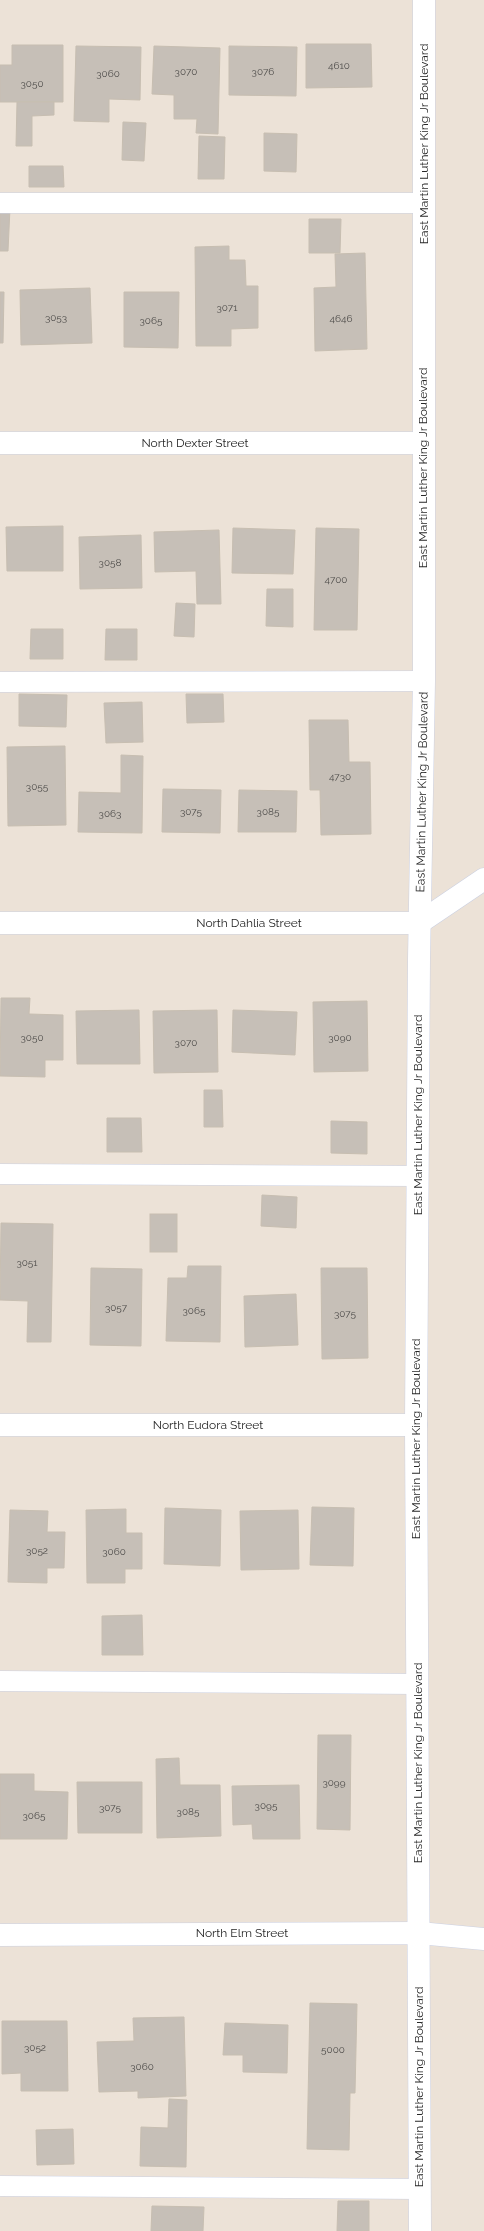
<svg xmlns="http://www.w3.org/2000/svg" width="484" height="2231" font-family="Raleway,sans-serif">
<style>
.building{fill:#c6bfb7;stroke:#c7beb1}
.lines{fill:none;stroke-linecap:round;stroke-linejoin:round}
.service-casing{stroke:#ccd1e2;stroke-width:21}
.minor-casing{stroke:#ccd1e2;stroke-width:23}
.tertiary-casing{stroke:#ccd1e2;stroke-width:23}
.secondary-casing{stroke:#ccd1e2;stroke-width:23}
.service{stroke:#fff;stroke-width:20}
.minor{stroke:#fff;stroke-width:22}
.tertiary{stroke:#fff;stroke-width:22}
.secondary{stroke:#fff;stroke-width:22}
.labels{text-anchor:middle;stroke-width:3.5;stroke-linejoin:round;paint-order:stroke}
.number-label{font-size:10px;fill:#4f4d4b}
.street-label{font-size:12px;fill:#272727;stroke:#fff}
</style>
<rect width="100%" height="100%" fill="#ece2d7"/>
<!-- building -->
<g class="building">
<polygon points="306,44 371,44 372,87 306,88"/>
<polygon points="12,45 63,45 63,102 0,102 0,65 12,65"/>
<polygon points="76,46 141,47 140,100 109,99 109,122 74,121"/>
<polygon points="154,46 220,48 218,134 196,133 197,119 174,119 174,95 152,94"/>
<polygon points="229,46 297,47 296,96 229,95"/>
<polygon points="17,102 54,102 54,115 32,116 32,146 16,146"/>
<polygon points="123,122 146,123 144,161 122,160"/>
<polygon points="264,133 297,134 296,172 264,171"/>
<polygon points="199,136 225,137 224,179 198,179"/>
<polygon points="29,166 63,166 64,187 29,187"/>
<polygon points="0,208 10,208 8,251 0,251"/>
<polygon points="309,219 341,219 340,253 309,253"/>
<polygon points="229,246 229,260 245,260 246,286 258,286 258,328 231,329 231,346 196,346 195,247"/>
<polygon points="365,253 367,349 315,351 314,288 336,287 335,254"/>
<polygon points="90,288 92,343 21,345 20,290"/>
<polygon points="0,292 4,292 3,343 0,343"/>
<polygon points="124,292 179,292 178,348 124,347"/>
<polygon points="63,526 63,571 7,571 6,527"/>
<polygon points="233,528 295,530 293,574 232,573"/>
<polygon points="316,528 359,529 357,630 314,630"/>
<polygon points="219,530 221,604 197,604 196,571 155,572 154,532"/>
<polygon points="141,535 142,588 80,589 79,537"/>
<polygon points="267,589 293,589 293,627 266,626"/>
<polygon points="176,603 195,604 194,637 174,636"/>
<polygon points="31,629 63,629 63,659 30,659"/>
<polygon points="106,629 137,629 137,660 105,660"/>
<polygon points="19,694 67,695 66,727 19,726"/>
<polygon points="186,694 223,694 224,722 187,723"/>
<polygon points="142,702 143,742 106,743 104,703"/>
<polygon points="309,720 348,720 349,762 370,762 371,834 321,835 320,790 310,790"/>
<polygon points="65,746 66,825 8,826 7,747"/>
<polygon points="121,755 143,756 142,833 78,832 79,792 121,793"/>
<polygon points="163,789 221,790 220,833 162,832"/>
<polygon points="239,790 297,791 296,832 238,832"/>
<polygon points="1,998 30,998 29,1014 63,1015 63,1060 45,1060 45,1077 0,1076"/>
<polygon points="367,1001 368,1071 314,1072 313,1002"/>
<polygon points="139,1010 140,1064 77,1064 76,1011"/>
<polygon points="217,1010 218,1072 154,1073 153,1011"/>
<polygon points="233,1010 297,1012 295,1055 232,1052"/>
<polygon points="204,1090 222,1090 223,1127 204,1127"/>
<polygon points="107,1118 141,1118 142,1152 107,1152"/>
<polygon points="331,1121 367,1122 367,1154 331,1153"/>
<polygon points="262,1195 297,1197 296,1228 261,1226"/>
<rect x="150" y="1214" width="27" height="38"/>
<polygon points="1,1223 53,1224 51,1342 27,1342 28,1301 0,1300"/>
<polygon points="188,1266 221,1266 220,1342 166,1341 168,1278 187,1278"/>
<polygon points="91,1268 142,1269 141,1346 90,1345"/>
<polygon points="321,1268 367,1268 368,1358 322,1359"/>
<polygon points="296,1294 298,1345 245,1347 244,1296"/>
<polygon points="312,1507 354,1508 353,1566 310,1565"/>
<polygon points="165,1508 221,1510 220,1566 164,1564"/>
<polygon points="126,1509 126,1533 142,1533 142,1569 125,1569 125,1583 87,1583 86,1510"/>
<polygon points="10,1510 48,1511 47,1532 65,1532 64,1568 47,1568 47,1583 8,1582"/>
<polygon points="298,1510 299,1569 241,1570 240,1511"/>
<polygon points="142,1615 143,1655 102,1655 102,1616"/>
<polygon points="318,1735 351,1735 350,1830 317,1829"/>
<polygon points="179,1758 180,1785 220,1785 221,1836 157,1838 156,1759"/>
<polygon points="0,1774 34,1774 34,1791 68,1792 67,1839 0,1839"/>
<polygon points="77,1782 142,1782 142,1833 78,1833"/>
<polygon points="299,1785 300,1839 253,1839 252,1824 233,1825 232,1786"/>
<polygon points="310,2003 357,2004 355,2093 350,2093 349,2150 307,2149"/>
<polygon points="184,2017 186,2096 138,2098 138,2091 99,2092 97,2042 134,2041 133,2018"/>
<polygon points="2,2021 67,2021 68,2091 21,2091 21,2073 2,2074"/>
<polygon points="225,2023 288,2025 287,2073 243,2072 243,2055 223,2055"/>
<polygon points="169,2099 187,2100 186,2167 140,2166 141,2127 168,2128"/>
<polygon points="73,2129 74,2164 37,2165 36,2130"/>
<polygon points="338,2201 369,2201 369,2231 337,2231"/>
<polygon points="152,2206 204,2207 203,2231 151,2231"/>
</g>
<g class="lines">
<defs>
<g id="service">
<polyline points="0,203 424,203"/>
<polyline points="0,682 424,681"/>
<polyline points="0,1174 418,1176"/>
<polyline points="0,1681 417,1684"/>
<polyline points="0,2186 420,2189"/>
</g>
<g id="minor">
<polyline points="0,443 423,443"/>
<polyline points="0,923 419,923"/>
<polyline points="0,1425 416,1425"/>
<polyline points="0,1935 419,1933 484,1939"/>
</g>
<polyline id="tertiary" points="419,923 484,879"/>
<polyline id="secondary" points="420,2231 416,1425 419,959 424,681 424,0"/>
</defs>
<!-- service casing -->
<use href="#service" class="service-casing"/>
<!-- minor casing -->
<use href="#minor" class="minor-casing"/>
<!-- tertiary casing -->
<use href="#tertiary" class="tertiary-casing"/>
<!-- secondary casing -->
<use href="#secondary" class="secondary-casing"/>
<!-- service -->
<use href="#service" class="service"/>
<!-- minor -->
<use href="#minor" class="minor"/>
<!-- tertiary -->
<use href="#tertiary" class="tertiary"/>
<!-- secondary -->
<use href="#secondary" class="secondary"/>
</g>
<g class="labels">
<!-- number labels -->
<g class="number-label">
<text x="339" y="69">4610</text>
<text x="186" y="75">3070</text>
<text x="263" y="75">3076</text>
<text x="108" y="77">3060</text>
<text x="32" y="87">3050</text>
<text x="227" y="311">3071</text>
<text x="56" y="321">3053</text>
<text x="341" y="322">4646</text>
<text x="151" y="324">3065</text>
<text x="110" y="566">3058</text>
<text x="336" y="583">4700</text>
<text x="340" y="780">4730</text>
<text x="37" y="790">3055</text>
<text x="191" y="815">3075</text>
<text x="268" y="815">3085</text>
<text x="110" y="817">3063</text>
<text x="32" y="1041">3050</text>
<text x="340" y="1041">3090</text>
<text x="186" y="1046">3070</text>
<text x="27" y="1266">3051</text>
<text x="116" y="1311">3057</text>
<text x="194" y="1314">3065</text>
<text x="345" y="1317">3075</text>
<text x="37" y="1554">3052</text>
<text x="114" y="1555">3060</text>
<text x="334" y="1786">3099</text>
<text x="266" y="1809">3095</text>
<text x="110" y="1811">3075</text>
<text x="188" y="1815">3085</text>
<text x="34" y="1819">3065</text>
<text x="35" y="2051">3052</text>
<text x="333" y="2053">5000</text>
<text x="142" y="2070">3060</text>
</g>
<!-- street labels -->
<g class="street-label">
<text transform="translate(424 144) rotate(-90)" y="4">East Martin Luther King Jr Boulevard</text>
<text x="195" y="447">North Dexter Street</text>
<text transform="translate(423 468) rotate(-90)" y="4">East Martin Luther King Jr Boulevard</text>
<text transform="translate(422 792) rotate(-89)" y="4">East Martin Luther King Jr Boulevard</text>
<text x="249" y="927">North Dahlia Street</text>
<text transform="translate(418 1115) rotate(-90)" y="4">East Martin Luther King Jr Boulevard</text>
<text x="208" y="1429">North Eudora Street</text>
<text transform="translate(416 1439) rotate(-90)" y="4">East Martin Luther King Jr Boulevard</text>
<text transform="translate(418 1763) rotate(-90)" y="4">East Martin Luther King Jr Boulevard</text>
<text x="242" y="1937">North Elm Street</text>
<text transform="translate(419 2087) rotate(-90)" y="4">East Martin Luther King Jr Boulevard</text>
</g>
</g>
</svg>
